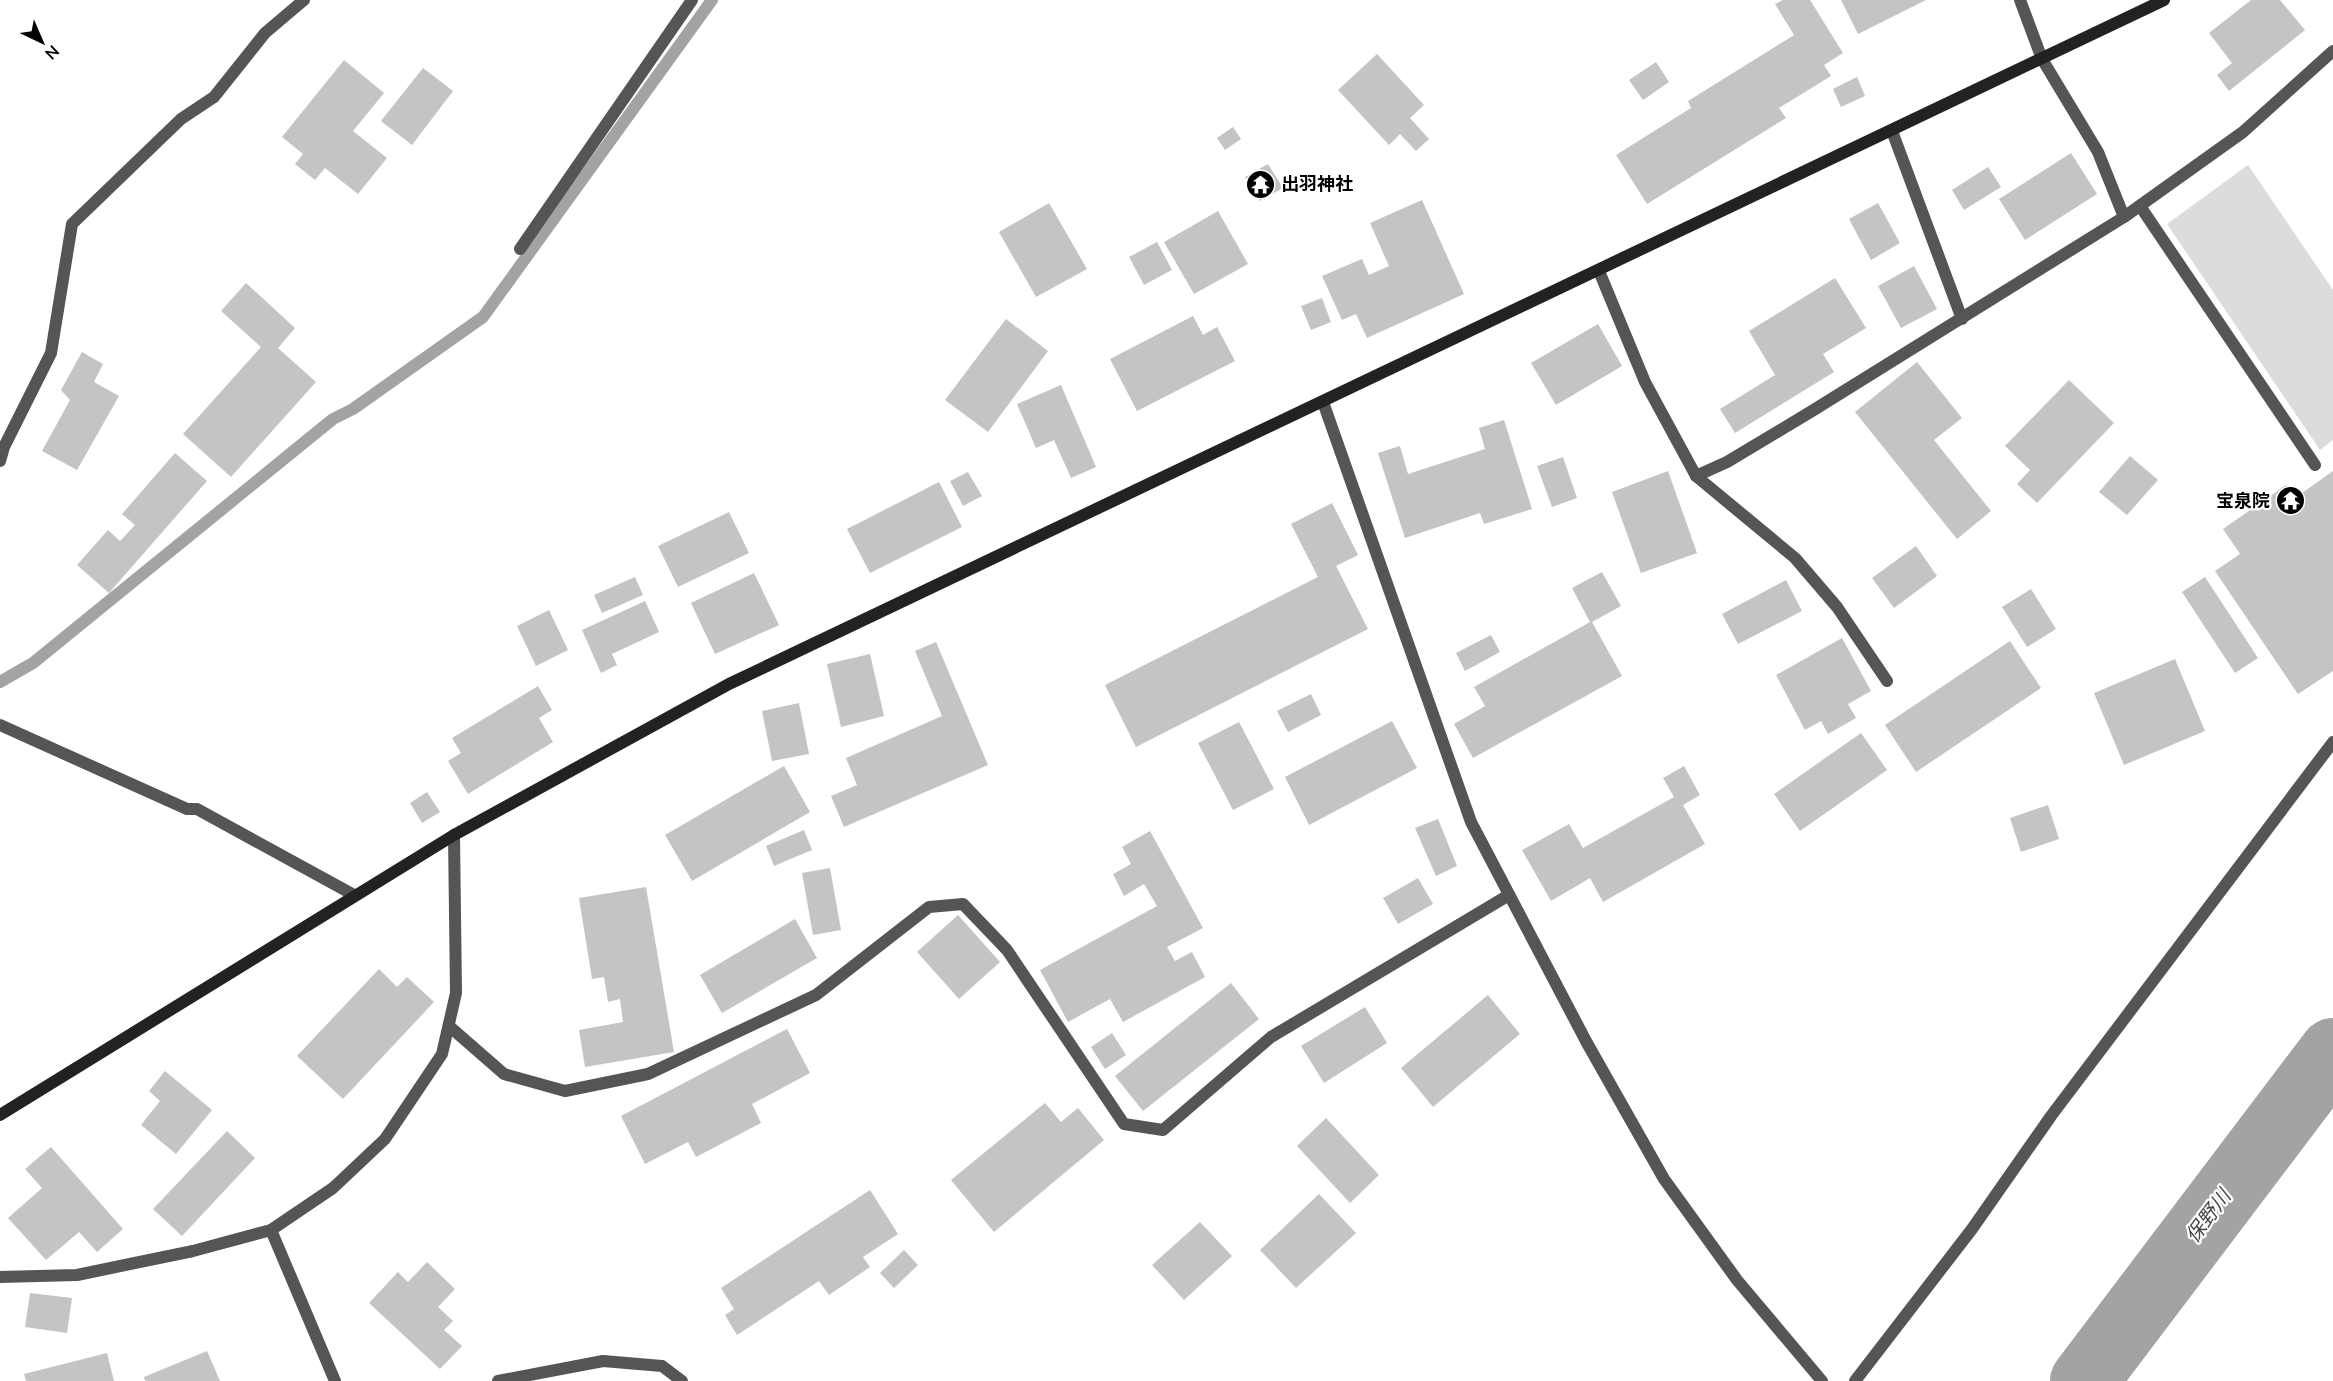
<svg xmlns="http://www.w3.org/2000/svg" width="2333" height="1381" font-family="'Nunito Sans','Noto Sans JP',sans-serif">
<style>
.green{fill:#dcdcdc}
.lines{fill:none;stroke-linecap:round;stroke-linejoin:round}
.stream{stroke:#a3a3a3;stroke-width:12}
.river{stroke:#a3a3a3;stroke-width:68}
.building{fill:#c4c4c4}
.lane{stroke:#555;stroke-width:12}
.street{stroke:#555;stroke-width:12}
.secondary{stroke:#222;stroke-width:12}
.labels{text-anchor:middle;stroke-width:4.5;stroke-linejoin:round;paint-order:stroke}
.poi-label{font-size:18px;font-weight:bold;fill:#000;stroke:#fff;text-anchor:start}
.water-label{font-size:20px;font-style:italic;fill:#444;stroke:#fff}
</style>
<rect width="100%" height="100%" fill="#fff"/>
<!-- green -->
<polygon class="green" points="2248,165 2333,290 2333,440 2320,450 2167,224"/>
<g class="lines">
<!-- stream -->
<polyline class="stream" points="0,682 33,663 333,419 353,409 483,317 712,0"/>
<!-- river -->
<polyline class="river" points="2084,1381 2333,1052"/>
</g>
<!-- building -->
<g class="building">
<polygon points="1783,0 1810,0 1843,53 1824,65 1831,76 1779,108 1786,118 1647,204 1616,155 1691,108 1688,101 1794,35 1775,4"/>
<polygon points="1841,0 1926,0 1858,34"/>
<polygon points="2251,0 2280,0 2305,30 2229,91 2217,75 2232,63 2209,33"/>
<polygon points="1377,54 1424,105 1410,118 1429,139 1416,151 1400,134 1389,145 1338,90"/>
<polygon points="344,60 384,93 353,131 387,158 358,194 325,168 315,180 295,164 303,154 282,137"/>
<polygon points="1656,62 1669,82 1643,100 1629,80"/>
<polygon points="423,68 453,91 412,145 381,121"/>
<polygon points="1857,77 1865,96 1841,107 1833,89"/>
<polygon points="1233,127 1241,139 1225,150 1217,138"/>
<polygon points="2071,153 2097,194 2025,240 1999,199"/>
<polygon points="1268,164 1283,188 1260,201 1245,177"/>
<polygon points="1988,167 2001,187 1964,210 1952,190"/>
<polygon points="1422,200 1464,294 1367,338 1356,314 1342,320 1322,276 1362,259 1369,275 1389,266 1370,223"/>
<polygon points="1049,203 1087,269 1036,297 999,232"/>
<polygon points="1878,203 1900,243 1871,260 1849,219"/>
<polygon points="1218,211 1248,264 1194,294 1164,242"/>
<polygon points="1157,242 1172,270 1144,285 1129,257"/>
<polygon points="1914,266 1937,309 1901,328 1878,286"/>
<polygon points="1835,278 1866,328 1823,354 1834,372 1735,433 1720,409 1775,375 1749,331"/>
<polygon points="246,283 295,328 278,348 316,382 231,477 183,434 261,347 221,311"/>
<polygon points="1322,298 1331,322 1311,330 1301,306"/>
<polygon points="1193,316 1203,335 1217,327 1235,361 1137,411 1110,359"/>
<polygon points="1006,319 1048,351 988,432 945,400"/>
<polygon points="1598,324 1622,366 1556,405 1531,363"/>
<polygon points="82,352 103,364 94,382 119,396 77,470 42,451 70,400 61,390"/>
<polygon points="1917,362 1962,418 1934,440 1991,511 1957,539 1855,412"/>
<polygon points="2069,380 2114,423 2037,503 2017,484 2030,470 2005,446"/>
<polygon points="1061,385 1096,467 1071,478 1054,440 1036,448 1017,404"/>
<polygon points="1504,420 1532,509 1484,524 1480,513 1405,538 1378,453 1400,446 1408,474 1485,449 1479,428"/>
<polygon points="175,453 207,481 109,593 77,565 108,530 120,541 135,525 122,514"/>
<polygon points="2130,456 2158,480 2127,515 2099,492"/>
<polygon points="1563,457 1577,498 1552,507 1537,466"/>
<polygon points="1668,471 1697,553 1641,573 1612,492"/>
<polygon points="2333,471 2333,671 2298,694 2215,571 2240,554 2223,529 2286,485 2295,498"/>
<polygon points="968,472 982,496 963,506 950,481"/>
<polygon points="939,482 962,527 870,573 847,529"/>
<polygon points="1332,503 1358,555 1336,566 1368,629 1136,747 1105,685 1318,577 1291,524"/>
<polygon points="729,512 749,553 678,587 658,546"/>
<polygon points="1916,546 1937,576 1894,608 1872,578"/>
<polygon points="1602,572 1621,606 1592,622 1622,676 1473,758 1454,724 1485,706 1474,687 1590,622 1572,588"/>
<polygon points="754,573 779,625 715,654 691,603"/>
<polygon points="635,577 643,595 602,613 594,595"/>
<polygon points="2205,577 2258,658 2235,673 2182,592"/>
<polygon points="1786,580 1802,611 1738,644 1722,614"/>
<polygon points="2031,589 2056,629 2027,647 2002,607"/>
<polygon points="645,601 659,632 612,654 617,665 601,673 582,630"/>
<polygon points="549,610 568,650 536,666 517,626"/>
<polygon points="1491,635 1500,652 1465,671 1456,653"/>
<polygon points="1842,638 1871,691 1848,704 1856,718 1828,734 1821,721 1805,730 1776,675"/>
<polygon points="2010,641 2041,688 1916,772 1885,725"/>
<polygon points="936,642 988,765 844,827 831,796 857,785 846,758 942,716 915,651"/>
<polygon points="870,654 884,716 841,727 827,664"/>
<polygon points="2175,659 2205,731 2124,765 2094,693"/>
<polygon points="538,686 552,710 539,718 553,742 468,794 448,761 461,753 452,738"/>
<polygon points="1311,694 1321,715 1288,732 1277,711"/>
<polygon points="799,703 809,754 772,761 762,711"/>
<polygon points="1392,721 1417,768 1309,825 1285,777"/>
<polygon points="1239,722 1274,789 1233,810 1198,743"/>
<polygon points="1861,733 1887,770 1800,831 1774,794"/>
<polygon points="784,766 810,812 692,881 665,835"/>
<polygon points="1684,766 1700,795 1683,805 1705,844 1603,902 1590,878 1551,901 1522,850 1569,824 1583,848 1674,797 1663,778"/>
<polygon points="427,792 440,812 422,823 410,803"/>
<polygon points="2048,805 2059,839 2021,852 2010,818"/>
<polygon points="1438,819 1457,866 1436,876 1415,828"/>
<polygon points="804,830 812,850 774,866 766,846"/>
<polygon points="1150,831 1203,928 1167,947 1175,961 1192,952 1205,977 1123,1022 1110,999 1068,1022 1040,970 1157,906 1144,884 1124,896 1113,874 1131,864 1122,847"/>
<polygon points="830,868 841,930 813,935 802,873"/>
<polygon points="1418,878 1433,904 1398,924 1383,898"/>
<polygon points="646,887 674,1052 585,1067 579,1030 623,1022 620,999 608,1002 604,977 592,979 579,898"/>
<polygon points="958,915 1000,962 959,999 917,952"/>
<polygon points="795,919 817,958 722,1013 700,975"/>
<polygon points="379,969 397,987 407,977 434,1002 343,1099 297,1056"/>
<polygon points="1231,983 1259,1019 1143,1111 1115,1076"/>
<polygon points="1488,995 1520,1034 1433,1107 1401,1068"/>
<polygon points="1365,1007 1387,1043 1324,1083 1301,1046"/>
<polygon points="787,1029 810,1073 752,1104 761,1123 696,1157 688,1142 645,1164 621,1116"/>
<polygon points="1112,1033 1126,1055 1105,1069 1091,1047"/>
<polygon points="165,1071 212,1110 176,1154 141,1125 160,1101 149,1091"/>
<polygon points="1045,1103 1061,1122 1078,1108 1104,1140 994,1232 951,1180"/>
<polygon points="1326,1118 1379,1175 1350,1203 1297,1146"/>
<polygon points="227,1131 255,1158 182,1236 153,1209"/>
<polygon points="51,1147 123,1229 97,1252 79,1232 46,1260 8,1218 42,1188 25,1169"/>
<polygon points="870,1190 898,1234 863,1257 870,1267 829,1295 819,1281 737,1335 725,1315 734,1309 721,1288"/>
<polygon points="1319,1194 1356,1233 1296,1288 1260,1250"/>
<polygon points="1200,1222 1232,1256 1184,1300 1152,1265"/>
<polygon points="904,1250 918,1265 894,1288 880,1273"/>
<polygon points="427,1262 455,1289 438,1307 453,1321 444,1330 462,1346 440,1369 369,1303 398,1272 408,1282"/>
<polygon points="30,1293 72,1298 67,1333 25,1327"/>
<polygon points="207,1351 220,1381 145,1381 144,1377"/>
<polygon points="107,1353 114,1381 26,1381 24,1374"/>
</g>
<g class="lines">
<!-- lane -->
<g class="lane">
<polyline points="2020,0 2042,59 2098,152 2124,217"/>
<polyline points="1892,131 1962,319"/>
<polyline points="2140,206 2315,465"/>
<polyline points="520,249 692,0"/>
<polyline points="1599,271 1645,382 1696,476 1795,558 1837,607 1887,681"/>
<polyline points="1696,476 1727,462 1812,411 2124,217 2243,132 2333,51"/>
<polyline points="449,1026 504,1074 565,1091 648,1074 816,995 929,907 963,904 1007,950 1124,1124 1163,1130 1271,1037 1509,895"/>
<polyline points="271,1230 335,1381"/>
<polyline points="0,1277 77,1275 193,1251 271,1230 333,1188 385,1139 442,1054 456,993 454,835"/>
<polyline points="498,1381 603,1361 662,1366 682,1381"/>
</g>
<!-- street -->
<g class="street">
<polyline points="1323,402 1471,822 1587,1043 1664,1179 1737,1280 1822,1381"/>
<polyline points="0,461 4,447 51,353 72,224 181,119 214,97 265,33 304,0"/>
<polyline points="0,725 187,809 197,809 354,895"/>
<polyline points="1855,1381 1972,1229 2051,1116 2333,742"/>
</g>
<!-- secondary -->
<polyline class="secondary" points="0,1115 454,835 729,684 2164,0"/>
</g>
<!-- icons -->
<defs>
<symbol id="temple-disc" viewBox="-11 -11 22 22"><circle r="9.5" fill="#000" stroke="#fff"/><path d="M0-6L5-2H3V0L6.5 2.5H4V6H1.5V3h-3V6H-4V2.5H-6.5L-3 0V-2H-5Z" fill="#fff"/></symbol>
</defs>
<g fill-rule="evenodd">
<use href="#temple-disc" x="1244" y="168" width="33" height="33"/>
<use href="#temple-disc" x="2274" y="484" width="33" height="33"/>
</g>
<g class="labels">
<!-- poi labels -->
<g class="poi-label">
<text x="1281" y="190">出羽神社</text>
<text x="2270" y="507" text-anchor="end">宝泉院</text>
</g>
<!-- water labels -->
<g class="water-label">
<text transform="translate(2208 1216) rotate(-53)" y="7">保野川</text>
</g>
</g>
<!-- north arrow -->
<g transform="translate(42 42) rotate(136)" stroke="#ffffff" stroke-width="4.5" paint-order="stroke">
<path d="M0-4.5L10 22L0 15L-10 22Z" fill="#000000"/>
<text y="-9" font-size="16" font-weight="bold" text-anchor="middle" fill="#000000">N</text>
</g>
</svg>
